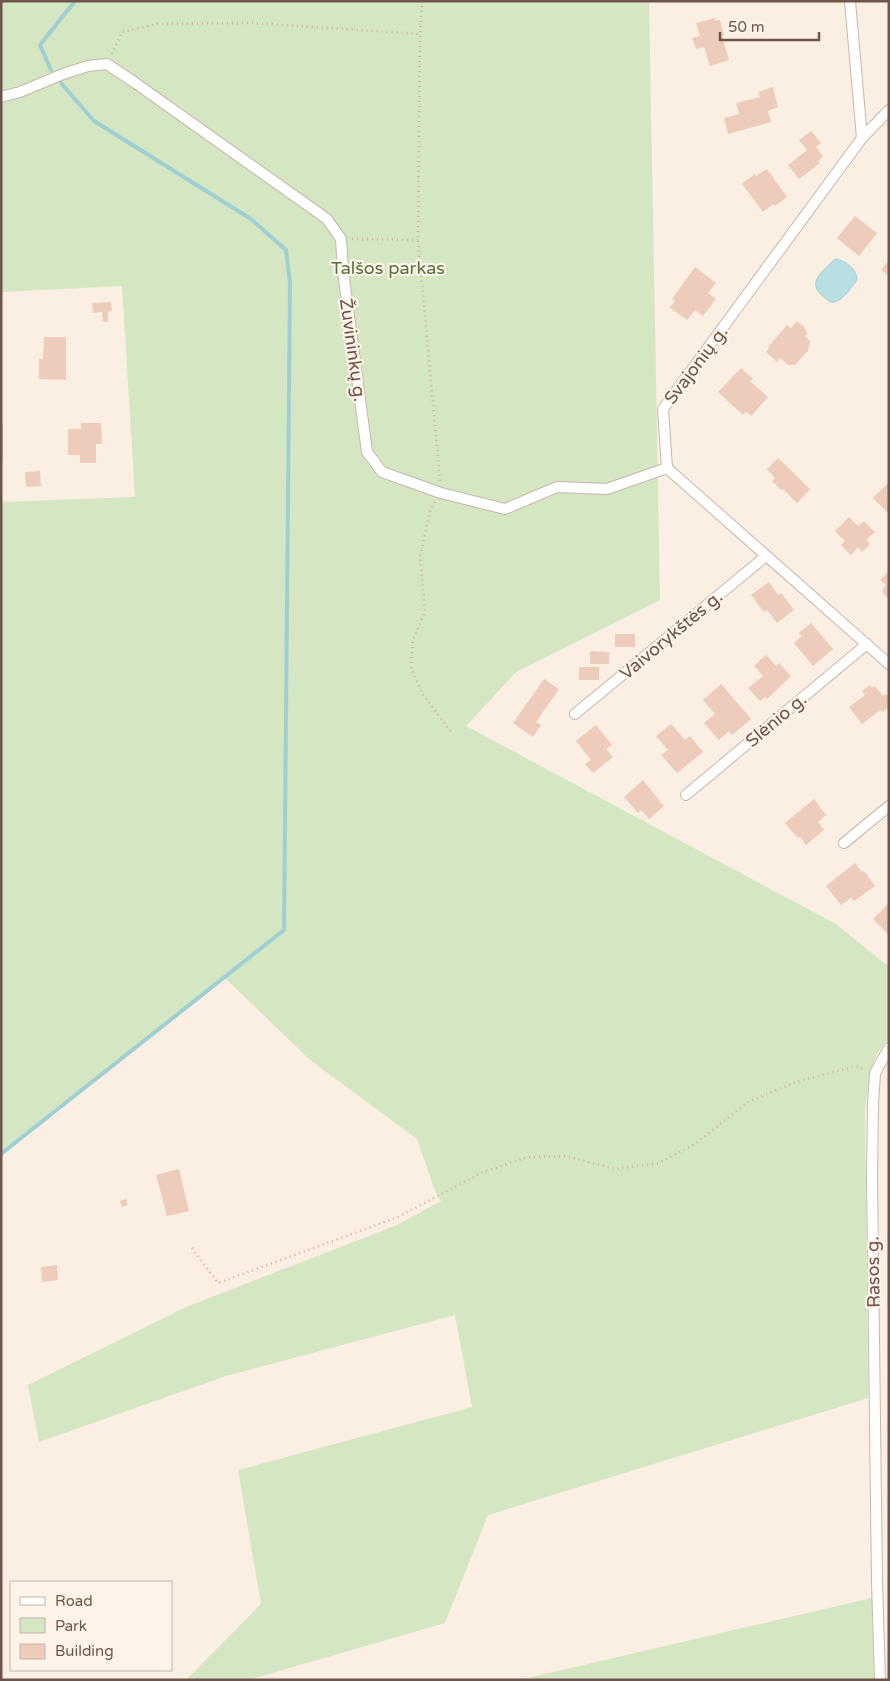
<svg xmlns="http://www.w3.org/2000/svg" width="890" height="1681" font-family="'Varela Round',sans-serif">
<style>
.green{fill:#d4e6c2}
.water{fill:#b8dfe2;stroke:#a0cfd3}
.lines{fill:none;stroke-linecap:round;stroke-linejoin:round}
.stream{stroke:#a0cfd3;stroke-width:4}
.building{fill:#edccbc}
.street-casing{stroke:#c9b6aa;stroke-width:12}
.path{stroke:#d2afa0;stroke-width:2.5;stroke-dasharray:1 4;stroke-linecap:butt}
.street{stroke:#fff;stroke-width:10}
.labels{text-anchor:middle;stroke-width:4.5;stroke-linejoin:round;paint-order:stroke}
.park-label{font-size:18px;fill:#567543;stroke:#fdf3e8}
.street-label{font-size:18px;fill:#6f554b;stroke:#fdf3e8}
</style>
<rect width="100%" height="100%" fill="#faefe2"/>
<!-- green -->
<g class="green">
<polygon points="1,1 649,1 660,600 516,672 466,726 836,924 889,967 889,1038 877,1053 870,1072 865,1109 868,1398 488,1515 445,1623 248,1680 186,1680 261,1604 238,1470 472,1407 455,1315 226,1376 39,1442 28,1385 186,1307 397,1225 441,1201 435,1191 417,1139 310,1060 224,977 1,1154 1,502 135,497 122,286 1,292"/>
<polygon points="872,1598 874,1680 519,1680"/>
</g>
<!-- water -->
<path class="water" d="M835 259C845 260 857 269 857 280 851 287 844 300 834 302 830 303 827 300 824 297 805 283 823 271 835 259Z"/>
<g class="lines">
<!-- stream -->
<g class="stream">
<polyline points="51,70 40,45 75,1"/>
<polyline points="1,1154 284,930 290,282 286,250 251,219 94,121 61,83"/>
</g>
</g>
<!-- building -->
<g class="building">
<polygon points="715,18 715,21 720,20 724,35 722,36 729,60 710,66 704,47 696,49 692,38 700,36 696,23"/>
<polygon points="773,87 778,107 768,111 771,122 728,134 724,118 739,114 736,103 760,97 758,92"/>
<polygon points="811,131 821,143 816,147 823,156 818,161 820,163 799,179 788,165 807,150 799,140"/>
<polygon points="767,169 787,197 775,206 773,204 763,212 742,184 755,174 756,176"/>
<polygon points="855,216 877,233 859,256 837,238"/>
<polygon points="889,260 889,276 881,270"/>
<polygon points="695,267 716,283 708,293 716,299 703,316 695,310 687,320 670,308 675,301 672,299"/>
<polygon points="111,302 112,311 108,312 108,322 103,322 102,312 93,313 92,303"/>
<polygon points="797,321 805,328 807,334 805,336 810,341 808,351 795,365 788,365 780,358 777,362 766,352 769,348 768,347 787,325 791,328"/>
<polygon points="44,337 66,337 66,380 39,379 39,359 43,359"/>
<polygon points="741,368 753,379 750,381 768,397 751,416 746,411 743,415 718,392"/>
<polygon points="81,423 101,423 102,444 96,444 96,463 80,463 80,455 68,455 68,429 81,429"/>
<rect x="1" y="424" width="2" height="38"/>
<polygon points="778,458 810,489 797,503 783,489 781,490 772,481 775,478 767,469"/>
<polygon points="40,471 41,486 26,487 25,472"/>
<polygon points="887,484 889,486 889,514 873,498"/>
<polygon points="849,517 858,526 864,521 875,532 866,540 870,544 862,552 858,547 851,555 841,545 845,541 835,531"/>
<polygon points="889,571 889,599 883,593 883,589 886,585 880,580"/>
<polygon points="769,582 778,595 781,593 794,610 777,623 767,610 764,612 751,595"/>
<polygon points="811,623 833,649 813,666 794,643 802,636 799,633"/>
<rect x="615" y="634" width="20" height="13"/>
<polygon points="590,651 609,652 609,664 590,664"/>
<polygon points="766,655 776,666 779,663 791,676 767,699 765,697 760,701 748,688 763,676 754,666"/>
<rect x="579" y="667" width="20" height="13"/>
<polygon points="544,679 559,689 536,722 541,725 533,737 513,723"/>
<polygon points="721,684 751,719 732,735 729,731 719,740 704,723 715,714 703,700"/>
<polygon points="870,685 872,688 875,686 883,696 886,694 889,698 889,707 882,712 880,710 862,724 849,707 865,695 862,691"/>
<polygon points="671,724 685,740 690,736 703,752 677,773 661,755 668,750 656,736"/>
<polygon points="596,725 612,745 606,749 613,757 593,773 585,764 591,760 576,741"/>
<polygon points="643,780 664,806 649,819 641,810 638,813 624,797"/>
<polygon points="814,799 826,815 818,822 824,830 806,845 800,837 798,838 785,823"/>
<polygon points="855,863 862,872 864,871 875,886 854,901 851,898 841,905 826,886"/>
<polygon points="889,903 889,935 873,919"/>
<polygon points="179,1169 189,1211 167,1216 156,1175"/>
<polygon points="126,1199 128,1205 122,1207 120,1201"/>
<polygon points="57,1265 58,1280 42,1282 41,1267"/>
</g>
<g class="lines">
<defs>
<g id="street">
<polyline points="850,1 862,138"/>
<polyline points="1,97 20,92 63,74 88,66 107,64 134,82 327,219 341,239 343,271 367,452 382,472 441,493 505,509 557,487 607,489 667,468"/>
<polyline points="889,110 862,138 663,409 667,468 889,664"/>
<polyline points="575,714 766,556"/>
<polyline points="686,795 867,644"/>
<polyline points="844,843 889,806"/>
<polyline points="880,1680 877,1582 872,1178 873,1104 875,1073 889,1048"/>
</g>
</defs>
<!-- street casing -->
<use href="#street" class="street-casing"/>
<!-- path -->
<g class="path">
<polyline points="422,1 420,34 418,240 440,481"/>
<polyline points="112,54 122,32 157,24 252,23 420,34"/>
<polyline points="352,239 418,240"/>
<polyline points="435,502 430,511 420,557 425,611 413,640 411,668 422,693 451,732"/>
<polyline points="192,1248 218,1283 398,1217 483,1172 528,1157 566,1156 615,1169 659,1163 695,1144 748,1102 796,1082 856,1066 865,1070"/>
</g>
<!-- street -->
<use href="#street" class="street"/>
</g>
<g class="labels">
<!-- park labels -->
<g class="park-label">
<text x="388" y="274">Talšos parkas</text>
</g>
<!-- street labels -->
<g class="street-label">
<text transform="translate(353 350) rotate(82)" y="6">Žuvininkų g.</text>
<text transform="translate(696 365) rotate(-53)" y="6">Svajonių g.</text>
<text transform="translate(671 635) rotate(-40)" y="6">Vaivorykštės g.</text>
<text transform="translate(776 720) rotate(-40)" y="6">Slėnio g.</text>
<text transform="translate(873 1272) rotate(-91)" y="6">Rasos g.</text>
</g>
</g>
<!-- border -->
<rect width="890" height="1681" fill="none" stroke="#6f554b" stroke-width="5"/>
<!-- legend -->
<rect x="10" y="1581" width="162" height="90" fill="#fdf3e8" stroke="#c4b4a9"/>
<rect x="20" y="1597" width="25" height="8" fill="#ffffff" stroke="#c4b4a9"/>
<text x="55" y="1606" font-size="15" fill="#6f554b">Road</text>
<rect x="20" y="1618" width="25" height="15" fill="#d4e6c2" stroke="#c4b4a9"/>
<text x="55" y="1631" font-size="15" fill="#6f554b">Park</text>
<rect x="20" y="1644" width="25" height="15" fill="#edccbc" stroke="#c4b4a9"/>
<text x="55" y="1656" font-size="15" fill="#6f554b">Building</text>
<!-- scale -->
<path d="M720 32v8h99v-8" fill="none" stroke="#6f554b" stroke-width="2.5"/>
<text x="728" y="32" font-size="15" fill="#6f554b" stroke="#fdf3e8" stroke-width="4" paint-order="stroke">50 m</text>
</svg>
